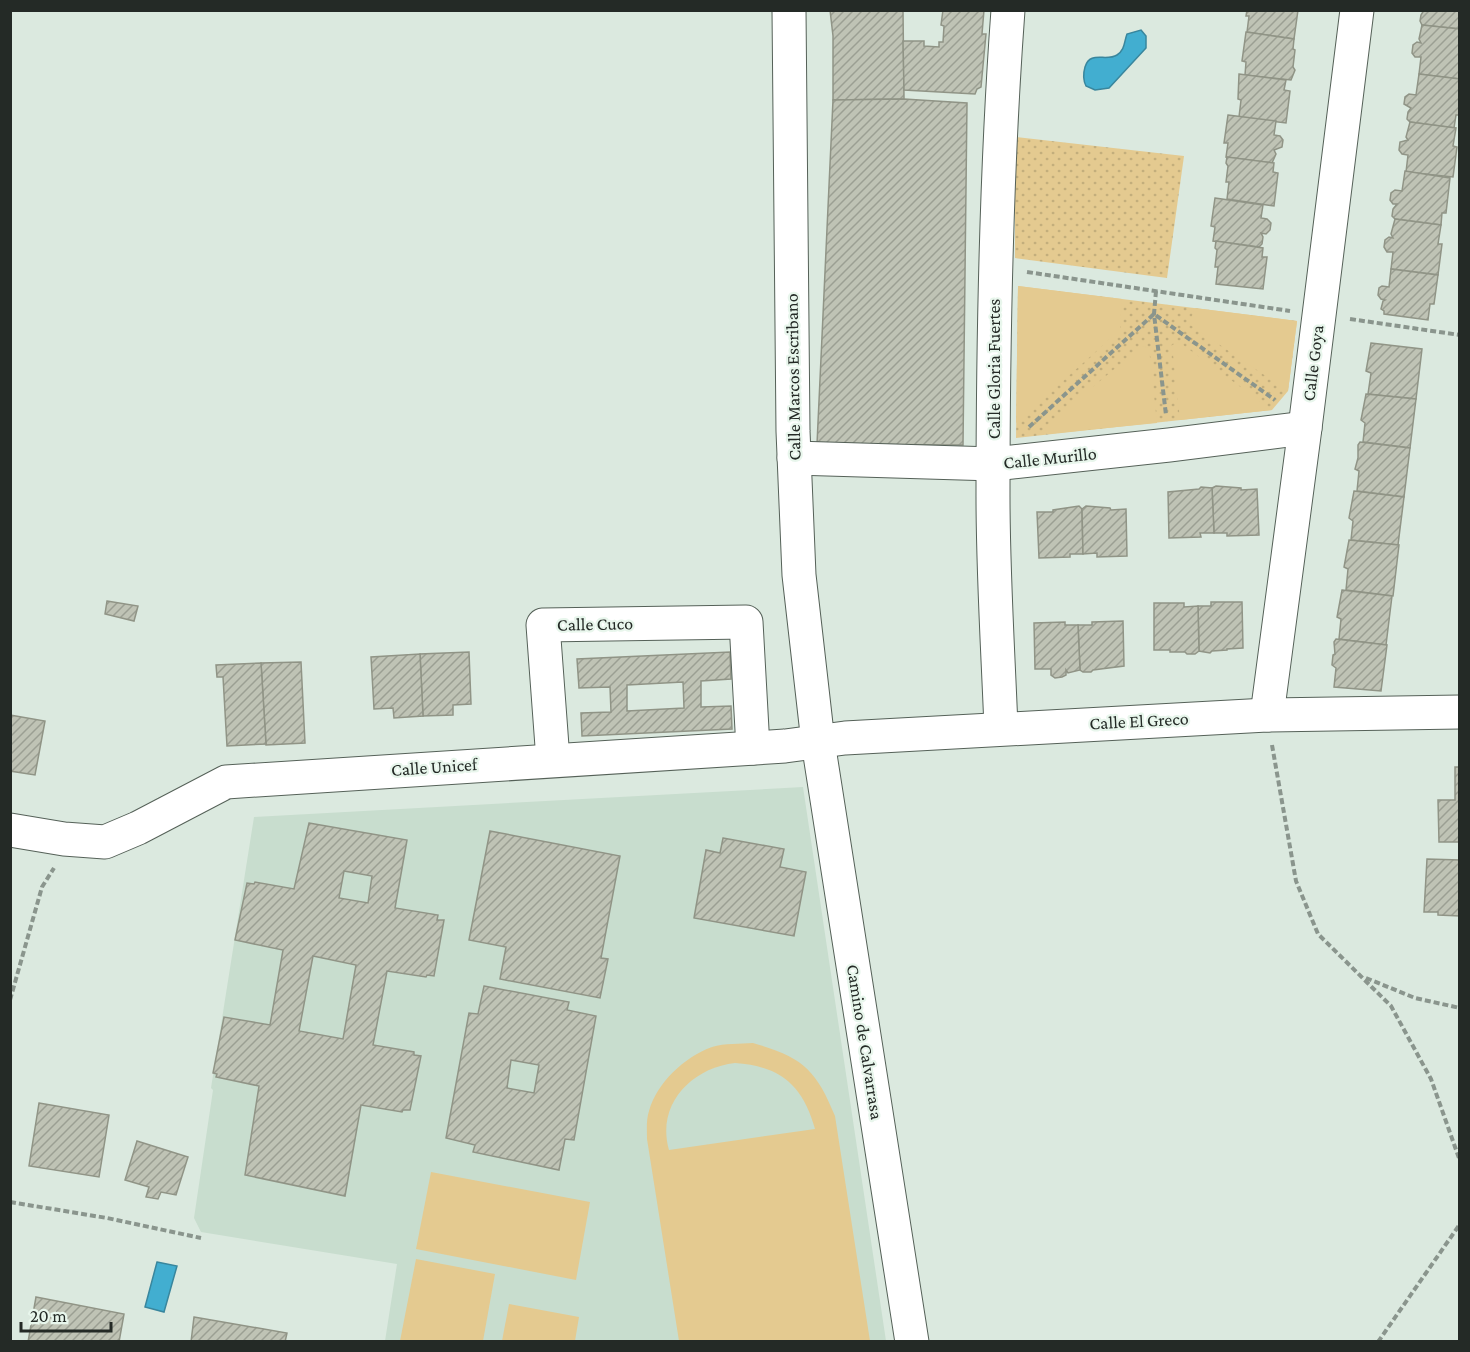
<svg xmlns="http://www.w3.org/2000/svg" width="1470" height="1352" font-family="'Crimson Pro',serif">
<style>
.built{fill:#c8ddce}
.park{fill:url(#park-dots)}
.garden{fill:#e4ca90;fill-rule:evenodd}
.water{fill:#42aed0;stroke:#39869d;stroke-width:1.5}
.building{fill:url(#building-hatch);stroke:#909486;stroke-width:1.5;fill-rule:evenodd}
.lines{fill:none;stroke-linecap:round;stroke-linejoin:round}
.minor-casing{stroke:#556158;stroke-width:35}
.path{stroke:#8a958d;stroke-width:4;stroke-dasharray:6 3;stroke-linecap:butt}
.minor{stroke:#fff;stroke-width:33}
.labels{text-anchor:middle;stroke-width:4.5;stroke-linejoin:round;paint-order:stroke}
.street-label{font-size:18px;fill:#242a26;stroke:#e8f6ec}
</style>
<defs>
<pattern id="park-dots" width="8" height="8" patternUnits="userSpaceOnUse" patternTransform="scale(1.5)"><rect width="8" height="8" fill="#e4ca90"/><path d="M2 2h.1M6 6h.1" fill="none" stroke="#c3ae7c" stroke-width="1.8" stroke-linecap="round"/></pattern>
<pattern id="building-hatch" width="6" height="6" patternUnits="userSpaceOnUse" patternTransform="scale(1.5)"><rect width="6" height="6" fill="#bfc3b5"/><path d="M-1 1l2-2M0 6l6-6M5 7l2-2" fill="none" stroke="#9b9f93"/></pattern>
</defs>
<rect width="100%" height="100%" fill="#dbe9df"/>
<!-- built -->
<polygon class="built" points="803,787 886,1341 385,1341 397,1264 201,1232 194,1218 213,1090 211,1088 254,817"/>
<!-- park -->
<g class="park">
<polygon points="1015,137 1184,156 1167,278 1015,258"/>
<polygon points="1018,286 1297,321 1288,391 1272,410 1016,438"/>
</g>
<!-- garden -->
<g class="garden">
<polygon points="1018,286 1122,299 1120,330 1016,423"/>
<polygon points="1195,308 1297,321 1288,391 1189,324"/>
<polygon points="1179,342 1272,410 1180,420 1172,345"/>
<polygon points="1142,346 1149,348 1157,423 1047,434 1047,425"/>
<path d="M753 1043C802 1057 816 1069 835 1116L870 1341H679L647 1139C647 1131 646 1120 649 1111 657 1083 684 1057 712 1047 725 1043 740 1044 753 1043ZM735 1063C780 1066 803 1085 815 1129L669 1150C656 1105 691 1068 735 1063Z"/>
<polygon points="431,1172 590,1202 576,1280 416,1249"/>
<polygon points="416,1259 495,1274 483,1341 400,1341"/>
<polygon points="509,1304 579,1317 575,1341 502,1341"/>
</g>
<!-- water -->
<g class="water">
<path d="M1141 30 1146 36V48L1109 88 1095 90 1086 86C1083 80 1083 74 1085 67 1090 50 1106 62 1117 55 1125 50 1124 42 1127 34Z"/>
<polygon points="157,1262 177,1266 164,1312 145,1307"/>
</g>
<!-- building -->
<g class="building">
<polygon points="830,10 903,10 904,99 833,100 833,36"/>
<polygon points="943,10 984,10 982,34 986,34 981,87 977,89 975,94 904,90 903,41 924,41 924,46 939,47 939,42 943,42 944,26 941,25"/>
<polygon points="1247,10 1298,10 1294,39 1247,32 1249,16 1246,16"/>
<polygon points="1424,10 1460,10 1460,29 1422,25 1420,21 1421,15"/>
<polygon points="1422,25 1460,29 1460,79 1419,74 1421,57 1415,57 1412,53 1413,45 1417,42 1421,43 1419,39"/>
<polygon points="1246,32 1294,39 1293,49 1295,50 1293,67 1295,70 1291,80 1245,75 1246,62 1242,61"/>
<polygon points="1239,74 1286,80 1284,90 1290,91 1286,123 1239,117 1241,100 1238,99"/>
<polygon points="1419,74 1460,79 1460,115 1456,115 1454,128 1410,122 1407,119 1408,112 1411,108 1404,104 1405,97 1409,94 1416,95"/>
<polygon points="904,99 967,103 963,445 817,444 833,100"/>
<polygon points="1228,115 1276,121 1274,135 1280,136 1283,140 1282,147 1274,150 1276,154 1272,163 1226,157 1228,143 1224,143"/>
<polygon points="1410,122 1456,128 1453,146 1457,147 1453,177 1406,172 1408,155 1402,154 1399,150 1400,142 1408,140 1406,137"/>
<polygon points="1227,157 1274,163 1273,172 1278,173 1274,206 1227,199 1229,182 1226,182 1228,166 1226,163"/>
<polygon points="1405,171 1450,178 1446,213 1442,213 1441,225 1395,219 1392,216 1393,209 1397,204 1393,204 1390,200 1391,193 1395,190 1402,191"/>
<polygon points="1215,198 1263,205 1261,218 1267,219 1271,223 1270,230 1266,234 1261,233 1263,237 1262,244 1259,247 1213,241 1215,227 1211,226"/>
<polygon points="1395,219 1441,225 1438,244 1442,244 1438,275 1391,269 1393,252 1387,252 1384,247 1385,240 1389,237 1393,238 1391,234"/>
<polygon points="1216,241 1263,248 1262,257 1267,257 1263,289 1216,284 1218,267 1215,267 1217,250 1215,248"/>
<polygon points="1391,269 1438,275 1434,304 1430,304 1428,320 1384,314 1384,311 1381,309 1383,301 1385,300 1381,299 1378,295 1379,288 1382,286 1389,287"/>
<polygon points="1371,343 1422,349 1416,399 1368,394 1371,373 1366,371"/>
<polygon points="1366,394 1416,399 1410,448 1363,442 1365,423 1361,420"/>
<polygon points="1360,442 1410,448 1404,497 1357,491 1359,471 1355,469 1358,458 1358,445"/>
<polygon points="1216,486 1241,488 1241,490 1257,489 1259,535 1227,536 1227,533 1214,533 1212,488"/>
<polygon points="1201,487 1212,488 1214,533 1200,533 1201,537 1169,538 1168,492 1199,489"/>
<polygon points="1354,491 1404,497 1398,545 1351,540 1353,521 1349,518"/>
<polygon points="1079,506 1082,509 1083,554 1070,554 1070,557 1039,558 1037,512 1053,512 1053,510"/>
<polygon points="1086,506 1110,508 1111,510 1126,509 1127,556 1097,557 1097,553 1083,554 1082,509"/>
<polygon points="1349,540 1399,545 1393,596 1346,590 1348,569 1344,567"/>
<polygon points="1342,590 1392,596 1386,645 1339,639 1341,619 1337,617"/>
<polygon points="107,601 138,606 134,621 105,614"/>
<polygon points="1211,602 1242,602 1243,648 1227,649 1227,650 1212,651 1210,653 1199,651 1198,606 1211,606"/>
<polygon points="1154,603 1184,603 1184,607 1198,606 1199,651 1195,654 1187,654 1185,652 1170,652 1170,650 1154,650"/>
<polygon points="1123,621 1124,666 1093,670 1091,672 1083,672 1080,670 1078,625 1092,625 1092,622"/>
<polygon points="1065,622 1065,625 1078,625 1080,670 1068,673 1066,670 1066,675 1062,677 1055,678 1051,675 1051,669 1035,669 1034,623"/>
<polygon points="1336,639 1387,645 1381,691 1334,687 1336,668 1332,665 1333,655 1335,654 1334,642"/>
<polygon points="469,652 471,704 453,705 453,715 423,716 420,654"/>
<path d="M730 652 731 679 701 681V707L731 706 732 729 582 736 581 713 611 712 610 687 579 688 577 659ZM683 682 684 708 627 711V685Z"/>
<polygon points="420,654 423,716 394,718 393,708 374,709 371,657"/>
<polygon points="301,662 305,743 266,745 261,663"/>
<polygon points="261,663 266,744 227,746 223,677 217,677 216,665"/>
<polygon points="10,715 45,721 35,775 10,771"/>
<polygon points="1455,767 1460,767 1460,842 1439,842 1438,800 1455,800"/>
<path d="M309 823 407 840 395 908 438 915 437 920H444L434 976 427 975 426 977 387 971 373 1045 414 1052V1055L421 1056 410 1110H403L402 1112 361 1105 345 1196 245 1175 259 1086 216 1077 217 1074 213 1073 224 1017 270 1025 283 950 235 940 247 883 254 884 255 882 294 889ZM344 871 372 876 368 903 339 898ZM313 956 356 965 343 1039 299 1031Z"/>
<polygon points="490,831 620,856 601,958 608,959 600,998 500,979 506,947 469,940"/>
<polygon points="723,838 784,849 780,867 806,872 794,936 694,918 706,850 720,853"/>
<polygon points="1427,859 1460,860 1460,916 1438,915 1438,912 1424,912"/>
<path d="M484 986 569 1002 567 1010 596 1016 574 1140 565 1139 559 1170 473 1152 475 1145 446 1138 469 1013 478 1014ZM511 1060 539 1065 534 1093 507 1088Z"/>
<polygon points="39,1103 109,1115 99,1177 29,1166"/>
<polygon points="137,1141 188,1157 176,1195 161,1192 158,1199 146,1197 149,1187 125,1180"/>
<polygon points="36,1297 124,1314 119,1342 28,1342"/>
<polygon points="194,1317 287,1333 285,1342 191,1342"/>
</g>
<g class="lines">
<defs>
<g id="minor">
<polyline points="789,10 793,431 799,575 818,742 912,1342"/>
<polyline points="794,458 994,464 1169,445 1305,428"/>
<polyline points="1267,715 1305,428 1357,10"/>
<path d="M1001 728C998 651 993 574 993 497 993 334 996 172 1008 10"/>
<polyline points="553,760 543,625 746,622 753,748"/>
<polyline points="10,830 64,839 105,842 138,828 226,782 785,746 845,738 1267,715 1460,712"/>
</g>
</defs>
<!-- minor casing -->
<use href="#minor" class="minor-casing"/>
<!-- path -->
<g class="path">
<polyline points="1027,272 1290,311"/>
<polyline points="1156,291 1154,314 1166,415"/>
<polyline points="1350,319 1460,335"/>
<polyline points="1029,427 1154,314 1275,400"/>
<polyline points="1272,745 1296,881 1318,934 1391,1006 1431,1079 1460,1161"/>
<polyline points="1366,978 1415,998 1460,1008"/>
<polyline points="10,1000 42,887 54,868"/>
<polyline points="10,1202 107,1218 201,1238"/>
<polyline points="1378,1342 1460,1224"/>
</g>
<!-- minor -->
<use href="#minor" class="minor"/>
</g>
<g class="labels">
<!-- street labels -->
<g class="street-label">
<text transform="translate(1313 363) rotate(-83)" y="6">Calle Goya</text>
<text transform="translate(994 369) rotate(-90)" y="6">Calle Gloria Fuertes</text>
<text transform="translate(793 377) rotate(-91)" y="6">Calle Marcos Escribano</text>
<text transform="translate(1050 458) rotate(-6)" y="6">Calle Murillo</text>
<text transform="translate(595 624) rotate(-1)" y="6">Calle Cuco</text>
<text transform="translate(1139 721) rotate(-3)" y="6">Calle El Greco</text>
<text transform="translate(434 767) rotate(-4)" y="6">Calle Unicef</text>
<text transform="translate(865 1042) rotate(81)" y="6">Camino de Calvarrasa</text>
</g>
</g>
<!-- border -->
<rect width="1470" height="1352" fill="none" stroke="#242a26" stroke-width="24"/>
<!-- scale -->
<path d="M21 1322v9h90v-9" fill="none" stroke="#242a26" stroke-width="3"/>
<text x="30" y="1322" font-size="18" fill="#242a26" stroke="#e8f6ec" stroke-width="4.5" paint-order="stroke">20 m</text>
</svg>
